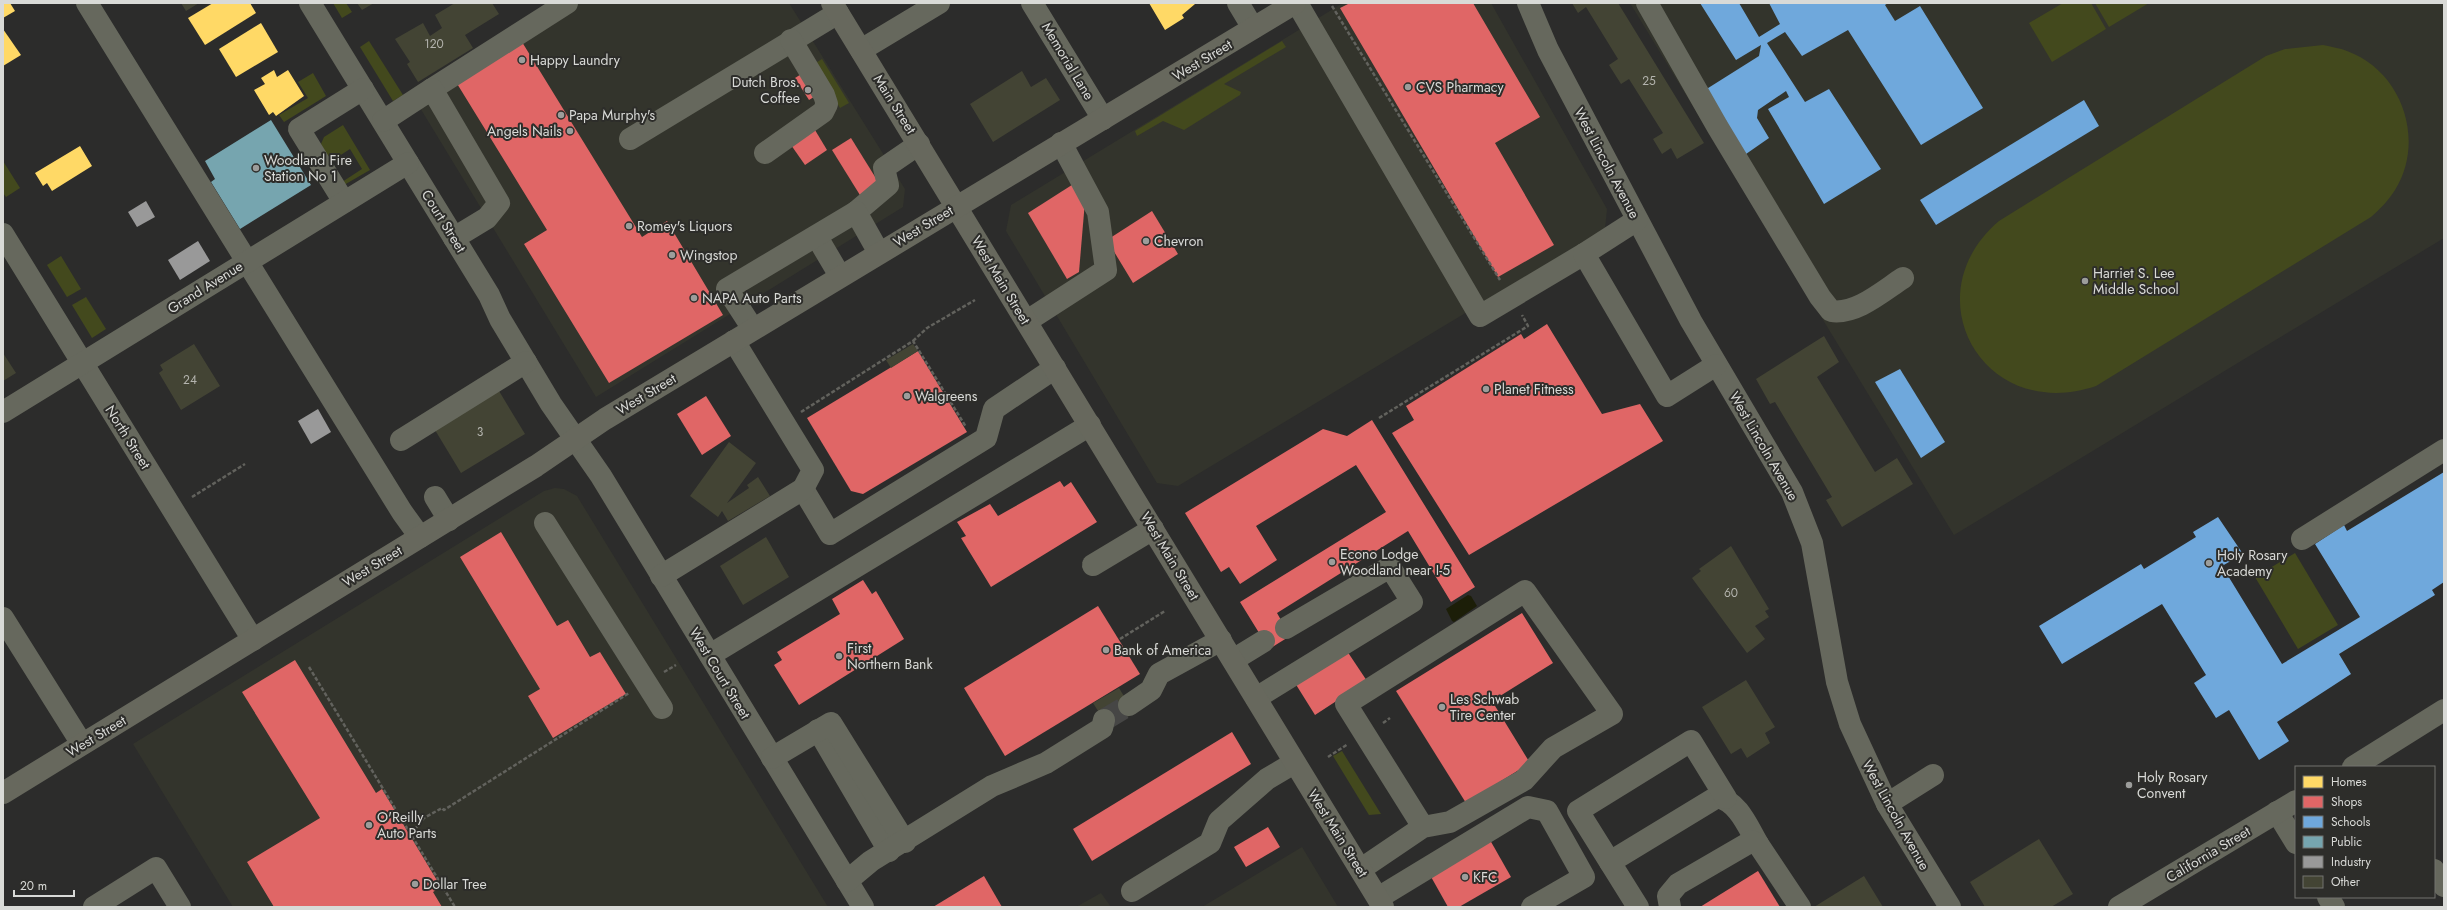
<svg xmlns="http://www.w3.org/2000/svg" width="2447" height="910" font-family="Jost,sans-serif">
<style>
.built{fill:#33342c}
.green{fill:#43491d}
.water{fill:#1c1e08}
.homes{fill:#ffd966}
.shops{fill:#e06666}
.schools{fill:#6fa8dc}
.public{fill:#76a5af}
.industry{fill:#999}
.building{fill:#434434}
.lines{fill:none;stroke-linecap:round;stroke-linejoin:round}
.minor-tunnel{stroke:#464645;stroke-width:22;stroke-dasharray:22 11;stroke-linecap:butt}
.path{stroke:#62625d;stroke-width:2.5;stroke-dasharray:4 2;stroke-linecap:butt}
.minor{stroke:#66685d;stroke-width:22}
.major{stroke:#67685d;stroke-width:22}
.poi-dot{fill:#9c9d9b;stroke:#2d2d2a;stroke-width:1.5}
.labels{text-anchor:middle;stroke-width:4;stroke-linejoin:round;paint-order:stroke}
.number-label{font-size:12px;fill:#b4b4ae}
.poi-label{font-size:14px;fill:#d9dad7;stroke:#2d2d2a;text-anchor:start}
.street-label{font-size:14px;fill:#d9dad7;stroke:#2d2d2a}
</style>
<rect width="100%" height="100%" fill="#2c2c2b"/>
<!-- built -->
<g class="built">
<polygon points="553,3 789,3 905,189 903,207 596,397 411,93"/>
<polygon points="1343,3 1491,3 1607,209 1605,229 1178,486 1157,483 1006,231 1011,205"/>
<polygon points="1630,3 2444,3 2444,238 1954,535"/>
<polygon points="555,488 564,489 577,496 828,907 233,907 133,744 544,491"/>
<polygon points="1302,847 1338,907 1202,907"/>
<polygon points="1101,893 1111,907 1076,907"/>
</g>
<!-- green -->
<g class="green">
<polygon points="333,3 346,3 352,12 342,18"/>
<polygon points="2063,3 2091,3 2106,29 2052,62 2029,23"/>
<polygon points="2095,3 2149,3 2109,27"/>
<polygon points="369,41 403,95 393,101 360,47"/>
<polygon points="1282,41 1286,47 1224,84 1241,92 1240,95 1184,130 1163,121 1137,136 1135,131"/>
<path d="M2323 45C2331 47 2340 48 2347 51 2402 71 2426 140 2395 190 2388 201 2380 209 2371 217L2096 386C1984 424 1911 296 1999 221L2266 56 2285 49Z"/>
<polygon points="822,59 849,103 840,108 814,64"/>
<polygon points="313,73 326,96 284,122 279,115 308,98 298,82"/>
<polygon points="343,125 370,170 344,185 342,182 362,169 350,149 330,162 321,144 324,137"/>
<polygon points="3,161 20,188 6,197 3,193"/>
<polygon points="61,256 81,289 67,297 47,265"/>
<polygon points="86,297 106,329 92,338 72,305"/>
<polygon points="2295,553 2338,625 2298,649 2255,577"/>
<polygon points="1342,751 1381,814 1369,815 1333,756"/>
</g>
<!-- water -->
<polygon class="water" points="1468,595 1471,596 1477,606 1454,622 1452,621 1446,609"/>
<!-- homes -->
<g class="homes">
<polygon points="3,3 10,3 15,11 3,18"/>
<polygon points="213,3 250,3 256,13 205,45 188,18"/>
<polygon points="1149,3 1195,3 1195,4 1182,15 1184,18 1165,30"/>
<polygon points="261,23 278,52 236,77 219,49"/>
<polygon points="3,29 21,55 3,66"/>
<polygon points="274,70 277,77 288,70 304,96 276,116 273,112 269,115 254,90 265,84 261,78"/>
<polygon points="80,146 92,166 52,191 47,183 43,186 35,173"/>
</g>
<!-- shops -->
<g class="shops">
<polygon points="1350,3 1473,3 1540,117 1495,143 1554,245 1498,277 1340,8"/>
<polygon points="522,42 642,237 667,221 723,315 609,383 524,244 547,230 456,82"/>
<polygon points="803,73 817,95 809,100 795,78"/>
<polygon points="815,130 827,150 805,165 791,145"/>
<polygon points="851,138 882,188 863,200 832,150"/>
<polygon points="1075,183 1085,201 1079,272 1067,279 1028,213"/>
<polygon points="1152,211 1178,254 1133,283 1107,240"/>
<polygon points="1547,324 1602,414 1640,404 1663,441 1469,555 1392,433 1414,420 1406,406 1521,334 1524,339"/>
<polygon points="918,351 967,432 863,494 851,491 807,418"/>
<polygon points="706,396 731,436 702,455 677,414"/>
<polygon points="1372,420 1475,587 1451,602 1408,531 1277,613 1290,636 1269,649 1240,602 1386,512 1356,465 1256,526 1277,560 1240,584 1229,567 1221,572 1185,513 1323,429 1347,436"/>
<polygon points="1060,481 1064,487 1071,482 1097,522 991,587 961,538 966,536 957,522 990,504 998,516"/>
<polygon points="501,532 557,626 568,620 590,657 600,652 626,694 553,738 528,696 540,689 460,557"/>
<polygon points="863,580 872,594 876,591 904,639 799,705 774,665 782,660 777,652 840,614 832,599"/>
<polygon points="1098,606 1140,674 1005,756 964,688"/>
<polygon points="1522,613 1553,663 1492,701 1530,763 1466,803 1396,691"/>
<polygon points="1347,651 1367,681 1315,715 1295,683"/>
<polygon points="295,660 376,793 382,789 441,887 433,892 442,907 274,907 247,862 320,818 242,692"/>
<polygon points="1232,732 1251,764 1092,861 1073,829"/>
<polygon points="1268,827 1280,847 1246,867 1234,847"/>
<polygon points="1490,840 1511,877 1459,907 1448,907 1430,875"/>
<polygon points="1758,871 1780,907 1700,907"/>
<polygon points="984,876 1002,907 933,907"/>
</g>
<!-- schools -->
<g class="schools">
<polygon points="1700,3 1739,3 1759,37 1780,24 1769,3 1888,3 1885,5 1895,21 1920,6 1983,108 1921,145 1848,30 1802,56 1785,32 1767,43 1805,102 1829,89 1881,169 1824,204 1768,109 1789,97 1786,91 1758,110 1757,118 1769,138 1746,154 1705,90 1759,56 1761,45 1736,60"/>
<polygon points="2084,100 2099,126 1936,225 1920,200"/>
<polygon points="1900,369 1945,442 1921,458 1875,382"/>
<polygon points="2444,472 2444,582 2432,590 2435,595 2339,654 2351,674 2277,722 2289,741 2259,760 2229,710 2216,718 2194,683 2206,675 2162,604 2062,664 2039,626 2141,564 2144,569 2196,537 2193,532 2218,517 2243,554 2222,566 2282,664 2360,617 2315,544 2344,525 2347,531"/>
</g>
<!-- public -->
<polygon class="public" points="271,120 311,185 240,229 211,182 215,179 205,161"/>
<!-- industry -->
<g class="industry">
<polygon points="146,201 155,217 137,227 128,212"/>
<polygon points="198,241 210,261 180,280 168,260"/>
<polygon points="318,409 331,432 311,444 298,421"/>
</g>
<!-- building -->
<g class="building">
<polygon points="181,3 199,3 186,11"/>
<polygon points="357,3 374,3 362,10"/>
<polygon points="455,3 492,3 499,14 465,35 473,48 418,82 407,64 410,62 395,39 423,23 430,36 442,28 435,15"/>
<polygon points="1572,3 1618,3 1704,143 1677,159 1671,148 1662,154 1653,139 1663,133 1629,79 1621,84 1609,65 1618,59 1586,7 1578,13"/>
<polygon points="1022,71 1031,87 1046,78 1060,100 993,142 970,104"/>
<polygon points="1824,336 1839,362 1817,377 1875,472 1897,458 1913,484 1842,527 1826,500 1832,497 1775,402 1770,404 1756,379"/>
<polygon points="194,344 220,386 181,410 159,373 163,370 160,365"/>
<polygon points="913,344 918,351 891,368 886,360"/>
<polygon points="3,353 16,373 3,381"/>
<polygon points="499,391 525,434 461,473 435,430"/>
<polygon points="729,442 756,463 727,503 749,488 747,485 758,477 770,496 728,521 722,511 718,517 690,496"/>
<polygon points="766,537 789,577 743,605 720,566"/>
<polygon points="1731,546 1769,609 1765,611 1769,617 1755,626 1765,639 1747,653 1692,578 1701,571 1699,569"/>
<polygon points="1746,680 1775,727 1765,733 1770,743 1747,758 1741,748 1731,754 1702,707"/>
<polygon points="1119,688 1134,713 1109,728 1093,703"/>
<polygon points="2039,839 2073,894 2051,907 1985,907 1970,882"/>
<polygon points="1864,876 1883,907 1814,907"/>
</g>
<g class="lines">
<!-- minor-tunnel -->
<polyline class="minor-tunnel" points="1104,720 1129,705"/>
<!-- path -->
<g class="path">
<polyline points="1332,6 1500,280"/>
<polyline points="913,341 927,328 975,300"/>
<polyline points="801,412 913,341 966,427"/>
<polyline points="1379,418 1528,326 1522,315"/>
<polyline points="192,497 245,464"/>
<polyline points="1120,639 1165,611"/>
<polyline points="309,667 455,907"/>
<polyline points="664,672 676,665"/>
<polyline points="1383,723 1390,718"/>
<polyline points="1328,757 1348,744"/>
<polyline points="411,834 424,818 442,808 444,810 629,693"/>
</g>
<!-- minor -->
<g class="minor">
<polyline points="87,3 402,512 420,537"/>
<polyline points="310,3 489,295 500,319 551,404 601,476 863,907"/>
<polyline points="1032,3 1103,119"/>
<polyline points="1238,3 1253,28"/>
<polyline points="1297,3 1480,316 1584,254"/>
<polyline points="1528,3 1548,50 1691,321 1792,492 1812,543 1837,682 1850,724 1887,804 1950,907"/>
<path d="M1647 3 1717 126 1820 297 1831 311C1856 315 1883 291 1903 278"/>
<polyline points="861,50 939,3"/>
<polyline points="432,89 567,3"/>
<polyline points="383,121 432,89 499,203 487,218 454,238"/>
<polyline points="630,139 838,13"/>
<polyline points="765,153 823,112 827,104 824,95 791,40"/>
<polyline points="344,202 299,129 363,89"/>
<polyline points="856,212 888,185 884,168 919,144"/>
<polyline points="1637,220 1584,254 1667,396 1716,365"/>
<polyline points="3,234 253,640"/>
<polyline points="817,237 840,276"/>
<polyline points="1027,321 1106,270 1098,212 1061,143"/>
<polyline points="753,329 727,289 856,212 879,253"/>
<polyline points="3,412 408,163"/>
<polyline points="401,440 526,362"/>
<polyline points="803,489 830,534 986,438 994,409 1055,368"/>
<polyline points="435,497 449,520"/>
<polyline points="545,523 662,708"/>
<polyline points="2302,539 2444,450"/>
<polyline points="1093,565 1153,529"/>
<polyline points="661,576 803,489 813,470 734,341"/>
<polyline points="3,618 82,744"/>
<polyline points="710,655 1090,425"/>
<polyline points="1233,660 1264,641"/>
<polyline points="1256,698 1412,602 1390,567 1286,628"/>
<polyline points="1129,705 1151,690 1159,674 1221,640"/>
<polyline points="818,730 889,851"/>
<polyline points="772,758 831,723 905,842"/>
<polyline points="2353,767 2444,710"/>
<polyline points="1887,804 1933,775"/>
<polyline points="2277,812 2296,843"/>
<path d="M1610 862 1717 797C1738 801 1748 827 1758 844"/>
<polyline points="1361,869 1423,827 1450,822 1524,780 1553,748 1612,714 1525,591 1346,704 1423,827"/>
<polyline points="2434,870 2444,886"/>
<polyline points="847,881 871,861 992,786 1046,763 1102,728 1104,720"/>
<polyline points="1132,891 1210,843 1219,821 1267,779 1294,763"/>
<polyline points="2328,897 2334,907"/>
<polyline points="1378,898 1528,807 1547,811 1584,877 1532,907"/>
<polyline points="94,907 156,868 180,907"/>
<polyline points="1638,907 1578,811 1691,741 1726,798"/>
<polyline points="1670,907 1668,896 1678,884 1752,841 1758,844 1800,907"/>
<polyline points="2119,907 2296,801"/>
</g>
<!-- major -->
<g class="major">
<polyline points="832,3 1383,907"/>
<polyline points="3,793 536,466 605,419 1295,3"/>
</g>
</g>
<!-- markers -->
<g class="poi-dot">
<circle cx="522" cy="60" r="4"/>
<circle cx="1408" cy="87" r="4"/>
<circle cx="808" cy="90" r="4"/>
<circle cx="561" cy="115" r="4"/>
<circle cx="570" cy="131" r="4"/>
<circle cx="256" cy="168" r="4"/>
<circle cx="629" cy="226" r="4"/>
<circle cx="1146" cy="241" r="4"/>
<circle cx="672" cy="255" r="4"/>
<circle cx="2085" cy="281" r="4"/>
<circle cx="694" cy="298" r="4"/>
<circle cx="1486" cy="389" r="4"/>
<circle cx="907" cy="396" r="4"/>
<circle cx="1332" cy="562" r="4"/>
<circle cx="2209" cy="563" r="4"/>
<circle cx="1106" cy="650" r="4"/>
<circle cx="839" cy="656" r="4"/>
<circle cx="1442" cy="707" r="4"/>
<circle cx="2129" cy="785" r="4"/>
<circle cx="369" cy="825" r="4"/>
<circle cx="1465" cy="877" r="4"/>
<circle cx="415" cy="884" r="4"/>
</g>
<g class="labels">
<!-- number labels -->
<g class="number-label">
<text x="434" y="48">120</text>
<text x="1649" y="85">25</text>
<text x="190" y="384">24</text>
<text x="480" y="436">3</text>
<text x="1731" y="597">60</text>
</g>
<!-- poi labels -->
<g class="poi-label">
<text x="530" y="65">Happy Laundry</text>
<text x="800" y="87" text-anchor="end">Dutch Bros.<tspan x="800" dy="16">Coffee</tspan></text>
<text x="1416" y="92">CVS Pharmacy</text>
<text x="569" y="120">Papa Murphy's</text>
<text x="562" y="136" text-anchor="end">Angels Nails</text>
<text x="264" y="165">Woodland Fire<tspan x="264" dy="16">Station No 1</tspan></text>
<text x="637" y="231">Romey's Liquors</text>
<text x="1154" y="246">Chevron</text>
<text x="680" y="260">Wingstop</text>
<text x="2093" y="278">Harriet S. Lee<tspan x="2093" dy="16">Middle School</tspan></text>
<text x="702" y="303">NAPA Auto Parts</text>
<text x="1494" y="394">Planet Fitness</text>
<text x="915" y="401">Walgreens</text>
<text x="1340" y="559">Econo Lodge<tspan x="1340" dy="16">Woodland near I-5</tspan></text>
<text x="2217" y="560">Holy Rosary<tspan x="2217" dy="16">Academy</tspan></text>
<text x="847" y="653">First<tspan x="847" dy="16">Northern Bank</tspan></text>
<text x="1114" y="655">Bank of America</text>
<text x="1450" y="704">Les Schwab<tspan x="1450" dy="16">Tire Center</tspan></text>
<text x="2137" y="782">Holy Rosary<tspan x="2137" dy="16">Convent</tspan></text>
<text x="377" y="822">O'Reilly<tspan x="377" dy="16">Auto Parts</tspan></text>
<text x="1473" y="882">KFC</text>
<text x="423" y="889">Dollar Tree</text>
</g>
<!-- street labels -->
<g class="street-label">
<text transform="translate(1202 60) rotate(-31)" y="5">West Street</text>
<text transform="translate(1068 61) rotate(59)" y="5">Memorial Lane</text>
<text transform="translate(895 104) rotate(58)" y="5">Main Street</text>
<text transform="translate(1607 163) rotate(62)" y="5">West Lincoln Avenue</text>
<text transform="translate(444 221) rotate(58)" y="5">Court Street</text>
<text transform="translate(923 226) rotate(-31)" y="5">West Street</text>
<text transform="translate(1001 280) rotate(59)" y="5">West Main Street</text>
<text transform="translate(205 287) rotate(-32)" y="5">Grand Avenue</text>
<text transform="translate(646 394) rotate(-31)" y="5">West Street</text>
<text transform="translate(128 437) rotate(58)" y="5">North Street</text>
<text transform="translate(1764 446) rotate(60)" y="5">West Lincoln Avenue</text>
<text transform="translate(1170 556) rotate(59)" y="5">West Main Street</text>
<text transform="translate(372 566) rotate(-31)" y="5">West Street</text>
<text transform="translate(720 673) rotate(59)" y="5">West Court Street</text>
<text transform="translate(96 736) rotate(-31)" y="5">West Street</text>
<text transform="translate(1896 815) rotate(61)" y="5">West Lincoln Avenue</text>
<text transform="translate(1338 833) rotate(58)" y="5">West Main Street</text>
<text transform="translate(2208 854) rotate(-31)" y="5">California Street</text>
</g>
</g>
<!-- border -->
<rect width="2447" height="910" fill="none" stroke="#d9dad7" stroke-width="8"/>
<!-- legend -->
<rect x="2295" y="766" width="140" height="132" fill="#2d2d2a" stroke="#72726f"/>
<rect x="2303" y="776" width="20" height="12" fill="#ffd966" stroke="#72726f"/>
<text x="2331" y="786" font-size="12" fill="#d9dad7">Homes</text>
<rect x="2303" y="796" width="20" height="12" fill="#e06666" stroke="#72726f"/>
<text x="2331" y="806" font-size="12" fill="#d9dad7">Shops</text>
<rect x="2303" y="816" width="20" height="12" fill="#6fa8dc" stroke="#72726f"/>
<text x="2331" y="826" font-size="12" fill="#d9dad7">Schools</text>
<rect x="2303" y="836" width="20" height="12" fill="#76a5af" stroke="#72726f"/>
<text x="2331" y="846" font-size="12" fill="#d9dad7">Public</text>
<rect x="2303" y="856" width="20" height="12" fill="#999999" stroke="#72726f"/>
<text x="2331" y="866" font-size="12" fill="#d9dad7">Industry</text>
<rect x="2303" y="876" width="20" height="12" fill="#434434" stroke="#72726f"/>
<text x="2331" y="886" font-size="12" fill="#d9dad7">Other</text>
<!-- scale -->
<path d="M14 890v6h60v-6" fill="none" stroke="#d9dad7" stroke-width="2"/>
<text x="20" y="890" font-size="12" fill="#d9dad7" stroke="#2d2d2a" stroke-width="3" paint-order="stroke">20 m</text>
</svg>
